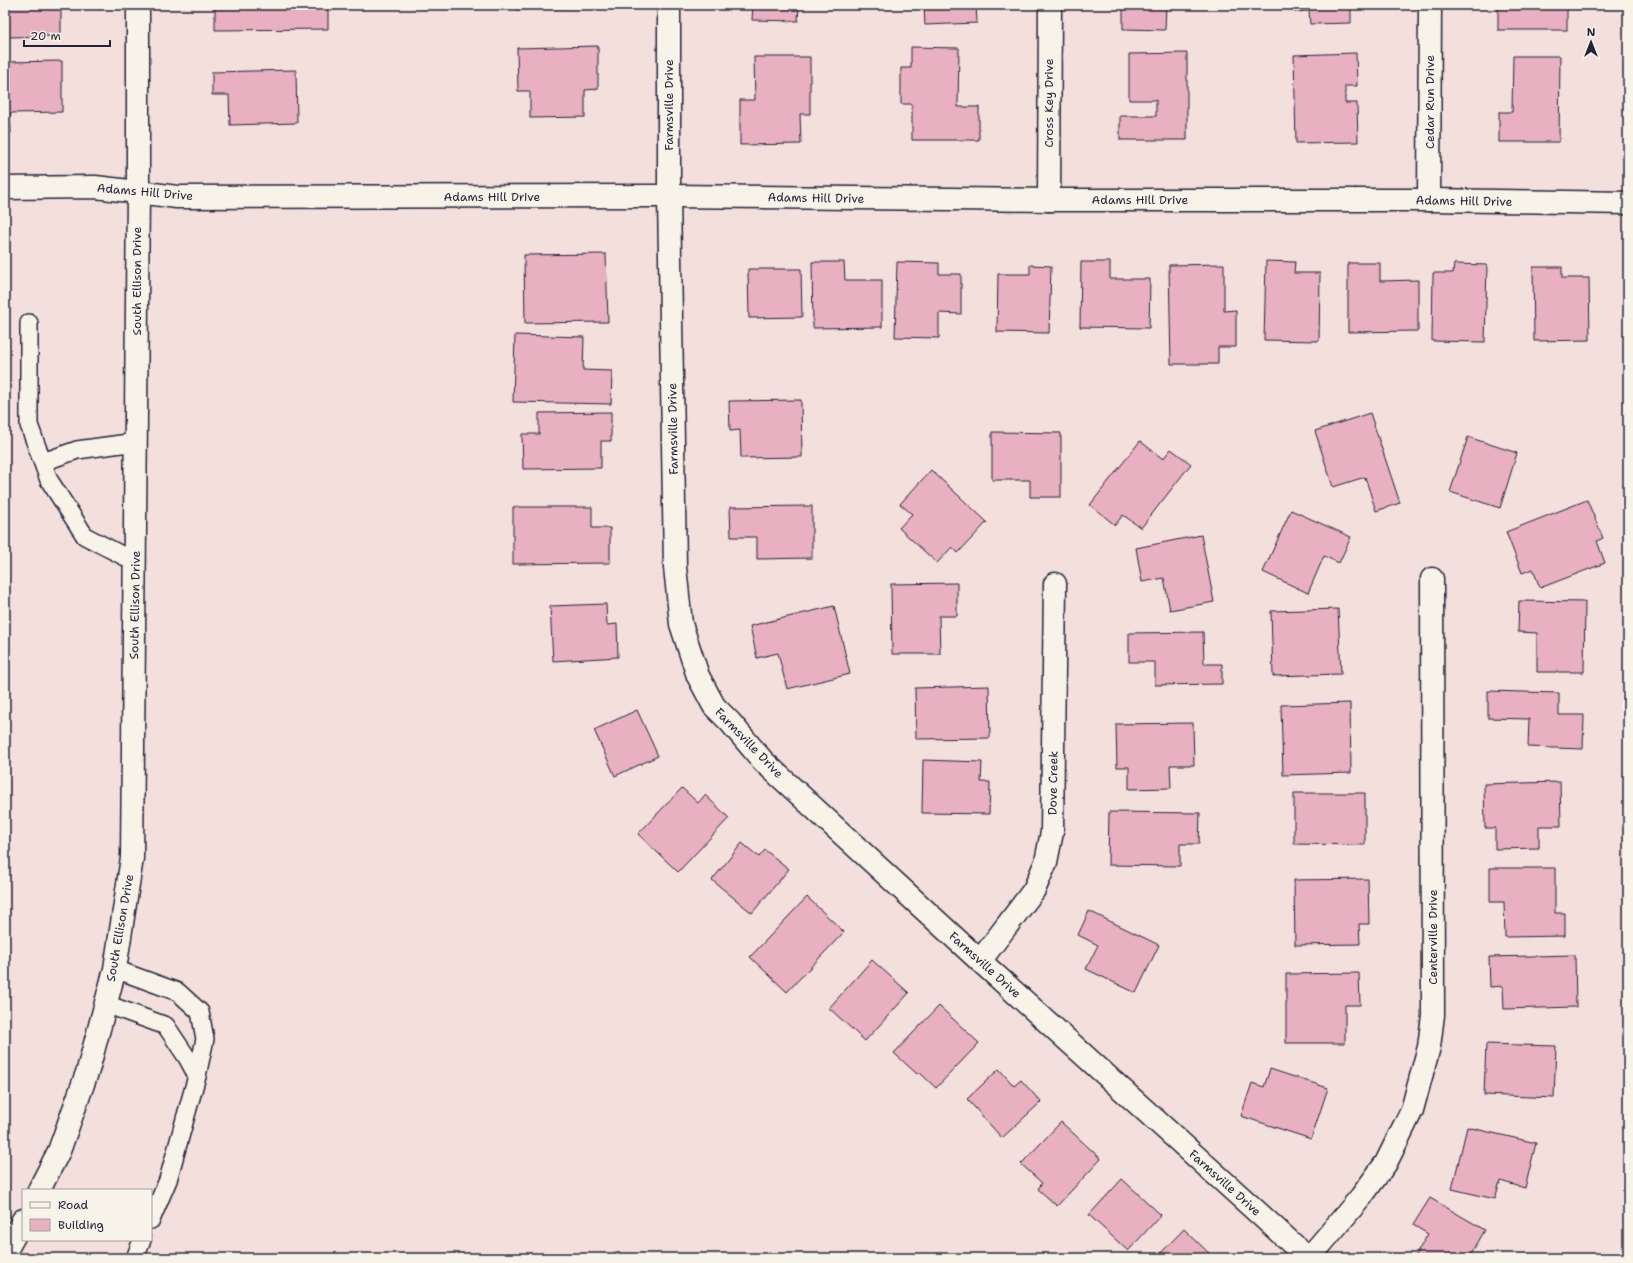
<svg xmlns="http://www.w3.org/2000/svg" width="1633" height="1263" font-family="'Shantell Sans',sans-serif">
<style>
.building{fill:#e9b0c1;stroke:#22223b}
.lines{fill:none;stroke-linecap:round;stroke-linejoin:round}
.service-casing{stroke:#22223b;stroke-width:20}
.minor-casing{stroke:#22223b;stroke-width:25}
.tertiary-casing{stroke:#22223b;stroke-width:25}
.service{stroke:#f7f3e8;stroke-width:17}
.minor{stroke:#f7f3e8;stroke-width:22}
.tertiary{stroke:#f7f3e8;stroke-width:22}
.labels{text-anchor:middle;stroke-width:4;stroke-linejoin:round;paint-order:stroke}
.street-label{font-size:12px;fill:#22223b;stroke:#f7f3e8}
</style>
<rect width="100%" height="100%" fill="#f3dfdc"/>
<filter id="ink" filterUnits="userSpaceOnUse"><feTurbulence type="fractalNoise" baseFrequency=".025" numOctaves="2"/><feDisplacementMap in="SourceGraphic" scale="8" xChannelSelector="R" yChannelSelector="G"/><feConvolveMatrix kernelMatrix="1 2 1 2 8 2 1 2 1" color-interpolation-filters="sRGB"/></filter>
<g filter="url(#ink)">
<!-- building -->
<g class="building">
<polygon points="5,5 61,5 61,36 5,37"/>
<polygon points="215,5 328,5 328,29 215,30"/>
<polygon points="516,5 595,5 595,7 516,10"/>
<polygon points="753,5 799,5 798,21 752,20"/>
<polygon points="910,5 976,5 977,23 925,25 924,7 910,7"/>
<polygon points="1123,5 1166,5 1165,30 1123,29"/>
<polygon points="1294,5 1351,5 1351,23 1310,24 1309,11 1294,12"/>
<rect x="1498" y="5" width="69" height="25"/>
<polygon points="598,46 598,89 585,90 585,117 530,118 530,91 518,91 517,48"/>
<polygon points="911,47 959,48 958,107 979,107 979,140 912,140 912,104 901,104 901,68 911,68"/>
<polygon points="1187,53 1187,140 1120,140 1120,116 1156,116 1156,100 1129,100 1129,54"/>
<polygon points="1356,53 1357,86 1345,86 1345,103 1357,103 1358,142 1296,143 1294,55"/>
<polygon points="1513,56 1560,56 1559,142 1499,142 1499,112 1512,112"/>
<polygon points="754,57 810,57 810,114 800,114 801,144 740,145 740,100 755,100"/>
<polygon points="62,61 62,112 10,113 11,133 5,133 5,62"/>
<polygon points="296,70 297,123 230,125 229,95 212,95 212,72"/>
<polygon points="606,254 608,322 525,323 524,255"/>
<polygon points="1266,261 1295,262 1294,273 1320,273 1319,341 1264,340"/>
<polygon points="812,262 844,262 845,280 882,280 882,327 813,328"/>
<polygon points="897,262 939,263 939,274 961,274 961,314 939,313 939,338 895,337"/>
<polygon points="1081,262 1110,262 1110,279 1150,279 1149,328 1080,327"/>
<polygon points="1348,263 1380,263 1380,281 1418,280 1418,331 1348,332"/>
<polygon points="1224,264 1224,311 1236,310 1236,347 1218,347 1218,364 1171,364 1169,265"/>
<polygon points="1454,264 1487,265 1485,342 1432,341 1433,273 1453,273"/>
<polygon points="1030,265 1051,266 1049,333 997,332 998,274 1030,274"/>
<polygon points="1533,267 1562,267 1562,278 1589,278 1590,340 1534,341"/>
<polygon points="748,269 801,269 802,317 749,318"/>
<polygon points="515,335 584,337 583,370 612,371 611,404 513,402"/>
<polygon points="801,400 802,457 741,458 740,430 730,431 729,401"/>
<polygon points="611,412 611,441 601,441 601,468 523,469 522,434 539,434 539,413"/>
<polygon points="1370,413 1400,503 1376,511 1365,477 1333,487 1315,431"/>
<polygon points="992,432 1061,433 1061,497 1030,497 1030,480 992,480"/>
<polygon points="1468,437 1517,453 1500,508 1450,492"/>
<polygon points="1140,441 1163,459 1171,449 1191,464 1141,528 1123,515 1115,525 1090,505"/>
<polygon points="931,470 987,522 958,553 952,547 937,563 899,528 912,514 900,504"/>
<polygon points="1587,500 1603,538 1597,541 1605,563 1540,588 1533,569 1522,573 1506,532"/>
<polygon points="812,506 812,558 757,559 757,537 731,537 730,507"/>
<polygon points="513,507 592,507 592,528 610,528 610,563 513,564"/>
<polygon points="1291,510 1351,537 1339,563 1324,556 1308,593 1263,572"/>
<polygon points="1201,535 1214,602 1170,610 1164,578 1142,582 1136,548"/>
<polygon points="957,583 957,616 939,616 940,654 892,654 891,584"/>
<polygon points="1519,601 1585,602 1584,672 1537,672 1537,633 1518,632"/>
<polygon points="606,604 607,625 617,624 618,657 553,661 550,606"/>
<polygon points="834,606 850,674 787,689 778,653 757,658 750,626"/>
<polygon points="1338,609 1341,674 1273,676 1271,611"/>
<polygon points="1203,632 1204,664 1222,664 1222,684 1155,685 1155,662 1129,662 1129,633"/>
<polygon points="989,686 990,738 916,739 915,688"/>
<polygon points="1488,691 1559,693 1559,715 1584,715 1583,749 1528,747 1529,719 1488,718"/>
<polygon points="1350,703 1351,773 1283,775 1281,705"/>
<polygon points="637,710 658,756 615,776 594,730"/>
<polygon points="1193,723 1194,765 1170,765 1171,788 1129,789 1129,767 1117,767 1116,724"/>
<polygon points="923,760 982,762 981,782 990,782 989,814 922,813"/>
<polygon points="1560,782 1561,826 1539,826 1539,848 1495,849 1495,828 1485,828 1484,784"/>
<polygon points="682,788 698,803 705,795 729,818 678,872 638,834"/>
<polygon points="1294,793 1365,793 1365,845 1294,844"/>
<polygon points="1109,812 1200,813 1199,844 1180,844 1180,866 1108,865"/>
<polygon points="742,843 759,857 765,850 789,869 752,913 712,880"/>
<polygon points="1490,868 1555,868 1555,913 1565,913 1565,936 1505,937 1504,902 1490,902"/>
<polygon points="1368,879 1369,924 1359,924 1360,944 1295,945 1294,880"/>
<polygon points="807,897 844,932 787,992 750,957"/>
<polygon points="1089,911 1159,945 1136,993 1086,969 1098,945 1078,935"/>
<polygon points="1575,955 1576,1007 1504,1009 1503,986 1490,987 1489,957"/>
<polygon points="872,960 909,993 865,1041 829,1008"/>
<polygon points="1359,973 1360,1005 1345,1005 1345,1043 1286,1043 1286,974"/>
<polygon points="939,1006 979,1043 936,1088 919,1072 917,1074 894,1053"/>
<polygon points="1486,1044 1556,1046 1554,1098 1484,1095"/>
<polygon points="999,1069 1014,1086 1021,1080 1041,1102 1002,1138 967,1099"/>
<polygon points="1270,1069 1328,1088 1311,1139 1241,1116 1252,1083 1264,1087"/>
<polygon points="1061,1122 1101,1159 1057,1206 1038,1189 1042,1183 1021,1164"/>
<polygon points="1467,1127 1536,1143 1525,1188 1500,1181 1495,1199 1452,1189"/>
<polygon points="1122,1179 1161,1215 1128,1251 1089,1215"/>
<polygon points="1430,1198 1485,1230 1469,1258 1414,1258 1428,1234 1413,1225"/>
<polygon points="1184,1229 1214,1258 1156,1258"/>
</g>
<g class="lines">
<defs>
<g id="service">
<polyline points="29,323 29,425 49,480 85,536 135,562"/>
<polyline points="43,462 77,450 136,442"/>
<polyline points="115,969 178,992 200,1012 205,1039 197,1076 168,1180 151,1220"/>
<polyline points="106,1004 166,1026 188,1059 197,1076"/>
<polyline points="135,1258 142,1240"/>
</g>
<g id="minor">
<polyline points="669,5 669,196 675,567 681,624 698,676 714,706 730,722 763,761 980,961 1308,1258"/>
<polyline points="5,188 95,187 138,192"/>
<polyline points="1049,200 1050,5"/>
<polyline points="1429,200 1430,5"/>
<polyline points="980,961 1034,890 1046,862 1052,832 1055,584"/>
<polyline points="1309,1258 1361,1197 1386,1163 1412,1110 1429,1047 1433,1015 1432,579"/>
</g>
<g id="tertiary">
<polyline points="138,192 177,197 669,196 1049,200 1429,200 1628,203"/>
<polyline points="39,1190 59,1151 88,1070 115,969 132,858 138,192 138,5"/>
<polyline points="5,1252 23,1220"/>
</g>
</defs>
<!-- service casing -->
<use href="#service" class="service-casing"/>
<!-- minor casing -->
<use href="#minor" class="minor-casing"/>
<!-- tertiary casing -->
<use href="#tertiary" class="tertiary-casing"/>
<!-- service -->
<use href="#service" class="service"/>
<!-- minor -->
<use href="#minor" class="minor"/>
<!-- tertiary -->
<use href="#tertiary" class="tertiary"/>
</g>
</g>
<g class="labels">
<!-- street labels -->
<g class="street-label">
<text transform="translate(1430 102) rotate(-90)" y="4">Cedar Run Drive</text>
<text transform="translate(1049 103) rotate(-90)" y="4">Cross Key Drive</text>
<text transform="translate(669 105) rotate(-90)" y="4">Farmsville Drive</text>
<text transform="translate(145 192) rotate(5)" y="4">Adams Hill Drive</text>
<text x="492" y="201">Adams Hill Drive</text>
<text transform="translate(816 198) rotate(1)" y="4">Adams Hill Drive</text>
<text x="1140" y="204">Adams Hill Drive</text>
<text transform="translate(1464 201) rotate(1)" y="4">Adams Hill Drive</text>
<text transform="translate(137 281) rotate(-90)" y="4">South Ellison Drive</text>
<text transform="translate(673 429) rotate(-91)" y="4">Farmsville Drive</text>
<text transform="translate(135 605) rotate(-89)" y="4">South Ellison Drive</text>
<text transform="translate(749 743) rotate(46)" y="4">Farmsville Drive</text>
<text transform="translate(1053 783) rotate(-89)" y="4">Dove Creek</text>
<text transform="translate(120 928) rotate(-80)" y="4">South Ellison Drive</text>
<text transform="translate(1433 937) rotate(-90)" y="4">Centerville Drive</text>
<text transform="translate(985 965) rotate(42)" y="4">Farmsville Drive</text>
<text transform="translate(1225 1183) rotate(42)" y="4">Farmsville Drive</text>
</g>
</g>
<!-- margin -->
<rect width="1633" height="1263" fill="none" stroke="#f7f3e8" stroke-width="20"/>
<rect x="10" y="10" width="1613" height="1243" fill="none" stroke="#22223b" stroke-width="1.5" filter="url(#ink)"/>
<!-- legend -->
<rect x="22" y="1189" width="130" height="52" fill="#f7f3e8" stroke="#a29fa3"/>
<rect x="30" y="1202" width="20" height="6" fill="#f7f3e8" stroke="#a29fa3"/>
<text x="58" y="1209" font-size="12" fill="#22223b">Road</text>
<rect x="30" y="1219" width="20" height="12" fill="#e9b0c1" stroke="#a29fa3"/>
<text x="58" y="1229" font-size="12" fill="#22223b">Building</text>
<!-- north arrow -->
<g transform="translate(1591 42)" stroke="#f7f3e8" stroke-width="3" paint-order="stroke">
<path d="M0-3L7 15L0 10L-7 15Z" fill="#22223b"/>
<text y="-6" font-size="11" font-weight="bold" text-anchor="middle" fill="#22223b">N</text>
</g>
<!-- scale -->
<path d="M24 40v6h86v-6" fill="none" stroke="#22223b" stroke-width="2"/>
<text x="30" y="40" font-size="12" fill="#22223b" stroke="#f7f3e8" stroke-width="3" paint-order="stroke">20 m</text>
</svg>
